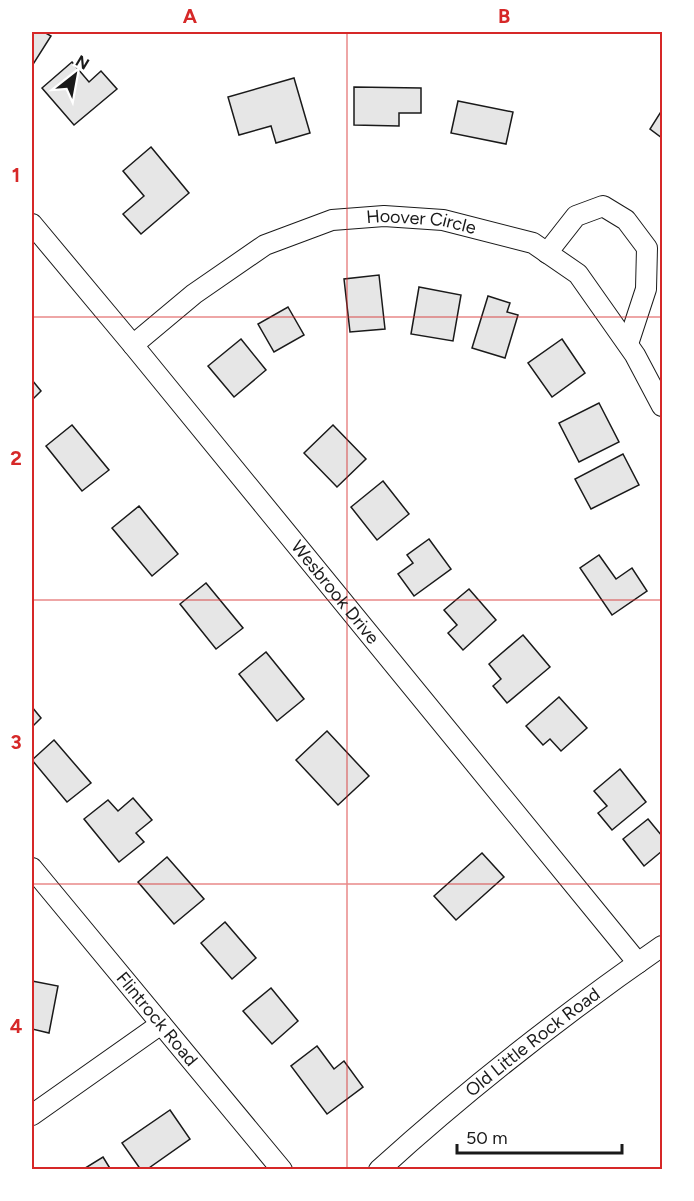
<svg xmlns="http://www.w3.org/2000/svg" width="694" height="1201" font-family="Figtree,sans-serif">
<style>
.building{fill:#e6e6e6;stroke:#1a1a1a;stroke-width:1.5}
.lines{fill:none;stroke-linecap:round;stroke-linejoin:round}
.street-casing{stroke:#1a1a1a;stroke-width:22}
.street{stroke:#fff;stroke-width:20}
.grid{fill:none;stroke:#d62828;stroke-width:1.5;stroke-opacity:0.55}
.labels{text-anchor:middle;stroke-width:4.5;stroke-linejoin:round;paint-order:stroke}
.street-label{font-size:18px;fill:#1a1a1a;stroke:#fff}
.neatline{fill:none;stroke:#d62828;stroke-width:2}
.grid-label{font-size:20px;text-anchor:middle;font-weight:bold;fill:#d62828}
</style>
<rect width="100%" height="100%" fill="#fff"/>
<!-- building -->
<g class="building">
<polygon points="32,32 44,32 51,36 32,66"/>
<polygon points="72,62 89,82 101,71 117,89 74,125 42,88"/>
<polygon points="294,78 310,133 276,143 271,126 239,135 228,97"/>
<polygon points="354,87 421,88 421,113 399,113 399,126 354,125"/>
<polygon points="458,101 513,112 506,144 451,133"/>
<polygon points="662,110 662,138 650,129"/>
<polygon points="151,147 189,193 141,234 123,214 144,196 123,171"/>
<polygon points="379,275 385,329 350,332 344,279"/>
<polygon points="419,287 461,295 453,341 411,334"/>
<polygon points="488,296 510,303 507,312 518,315 505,358 472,348"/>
<polygon points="288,307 304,335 274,352 258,324"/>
<polygon points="241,339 266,370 234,397 208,366"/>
<polygon points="562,339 585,373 552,397 528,363"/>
<polygon points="32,380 41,391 32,400"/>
<polygon points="599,403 619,442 579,462 559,423"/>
<polygon points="72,425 109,470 82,491 46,446"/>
<polygon points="333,425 366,459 337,487 304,453"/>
<polygon points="623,454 639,485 591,509 575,479"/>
<polygon points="383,481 409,514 377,540 351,507"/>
<polygon points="139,506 178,554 152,576 112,528"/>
<polygon points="429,539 451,569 414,596 398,574 413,563 407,555"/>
<polygon points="599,555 616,579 632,568 647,591 612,615 580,568"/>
<polygon points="206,583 243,628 216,649 180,604"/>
<polygon points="469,589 496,620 463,650 448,633 457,625 444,610"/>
<polygon points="523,635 550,667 507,703 493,686 501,679 489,664"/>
<polygon points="266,652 304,699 277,721 239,674"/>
<polygon points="559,697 587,728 561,751 550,739 543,745 526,726"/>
<polygon points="32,707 41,718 32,727"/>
<polygon points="327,731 369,776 338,805 296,760"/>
<polygon points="54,740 91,783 67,802 32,760"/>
<polygon points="620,769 646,802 612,830 598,813 607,806 594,791"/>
<polygon points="133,798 152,820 136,833 144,842 119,862 84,819 108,800 118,811"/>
<polygon points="648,819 662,836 662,851 644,866 623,839"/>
<polygon points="482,853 504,877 456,920 434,896"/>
<polygon points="167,857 204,899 174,924 138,882"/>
<polygon points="225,922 256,958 232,979 201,943"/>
<polygon points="32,981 58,986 49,1033 32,1029"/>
<polygon points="271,988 298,1021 272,1044 243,1011"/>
<polygon points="317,1046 334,1069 344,1061 363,1087 327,1114 291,1066"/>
<polygon points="170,1110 190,1139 146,1170 141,1170 122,1143"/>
<polygon points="103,1157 111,1170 82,1170"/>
</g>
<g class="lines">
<defs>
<g id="street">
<path id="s1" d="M32 224 133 345 638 963"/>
<polyline points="547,253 576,216 603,206 626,220 647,248 646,289 628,344"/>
<path id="s2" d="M133 345 194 294 265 245 332 220 384 216 443 220 533 243 578 274 635 355 662 406"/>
<path id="s3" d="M32 868 282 1170"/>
<polyline points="32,1115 161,1024"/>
<path id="s4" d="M379 1170C468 1089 564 1014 662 946"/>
</g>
</defs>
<!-- street casing -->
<use href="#street" class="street-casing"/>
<!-- street -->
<use href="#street" class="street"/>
</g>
<!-- grid -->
<path class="grid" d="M347 32V1170M32 317H662M32 600H662M32 884H662"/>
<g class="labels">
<!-- street labels -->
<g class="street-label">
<text dy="6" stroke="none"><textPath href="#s2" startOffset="327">Hoover Circle</textPath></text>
<text dy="6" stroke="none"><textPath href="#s1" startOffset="477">Wesbrook Drive</textPath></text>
<text dy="6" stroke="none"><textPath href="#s3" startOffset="196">Flintrock Road</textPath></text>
<text dy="6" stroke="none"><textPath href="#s4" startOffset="200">Old Little Rock Road</textPath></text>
</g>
</g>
<!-- border -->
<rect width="694" height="1201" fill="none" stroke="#ffffff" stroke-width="66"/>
<!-- north arrow -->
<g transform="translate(75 75) rotate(31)" stroke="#ffffff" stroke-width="4.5" paint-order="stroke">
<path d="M0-4.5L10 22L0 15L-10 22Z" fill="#1a1a1a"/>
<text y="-9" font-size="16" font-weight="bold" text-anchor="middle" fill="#1a1a1a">N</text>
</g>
<!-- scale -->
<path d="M457 1144v9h165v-9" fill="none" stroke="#1a1a1a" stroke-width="3"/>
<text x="466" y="1144" font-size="18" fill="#1a1a1a" stroke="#ffffff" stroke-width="4.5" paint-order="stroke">50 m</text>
<rect x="33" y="33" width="628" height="1135" class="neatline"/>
<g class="grid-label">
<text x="190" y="23">A</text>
<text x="504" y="23">B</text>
<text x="16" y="182">1</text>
<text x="16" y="465">2</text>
<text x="16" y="749">3</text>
<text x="16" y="1033">4</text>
</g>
</svg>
